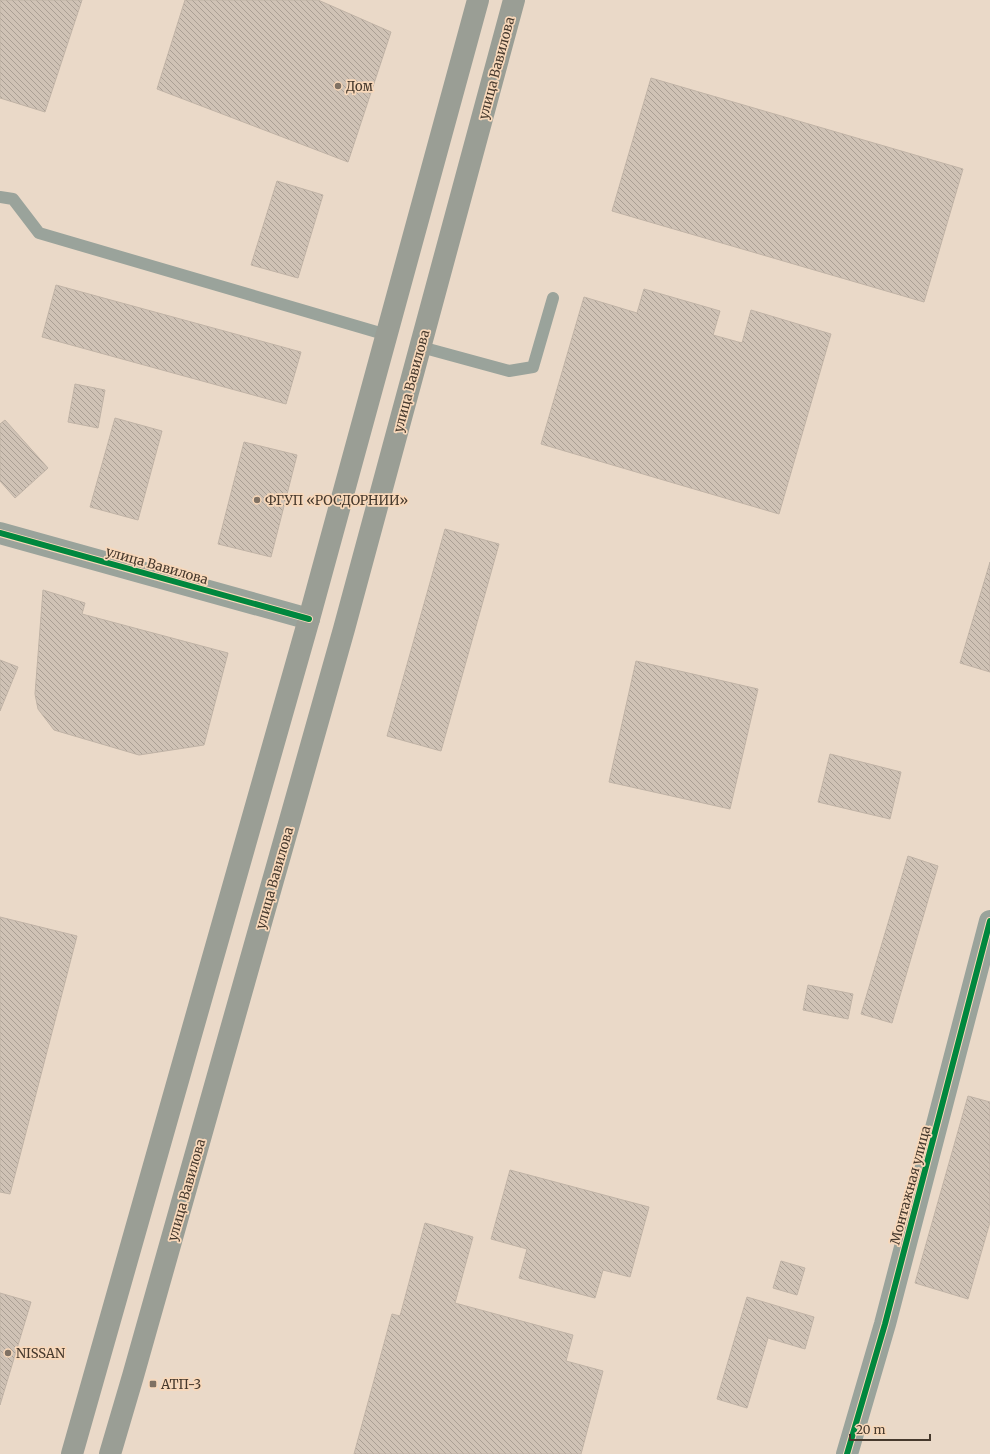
<svg xmlns="http://www.w3.org/2000/svg" width="990" height="1454" font-family="Merriweather,serif">
<style>
.building{fill:url(#building-back-hatch);stroke:#c0b3a6}
.lines{fill:none;stroke-linecap:round;stroke-linejoin:round}
.lane{stroke:#9aa39b;stroke-width:12}
.street{stroke:#9aa39b;stroke-width:22}
.primary{stroke:#9a9e95;stroke-width:22}
.cycleway-casing{stroke:#f8d8ba;stroke-width:8}
.cycleway{stroke:#00873e;stroke-width:6}
.poi-dot{fill:#7f7163;stroke:#f8d8ba;stroke-width:1.5}
.labels{text-anchor:middle;stroke-width:3.5;stroke-linejoin:round;paint-order:stroke}
.street-label{font-size:13px;fill:#46392d;stroke:#f8d8ba}
.poi-label{font-size:13px;fill:#46392d;stroke:#f8d8ba;text-anchor:start}
</style>
<defs>
<pattern id="building-back-hatch" width="6" height="6" patternUnits="userSpaceOnUse"><rect width="6" height="6" fill="#cfc2b5"/><path d="M-1 5l2 2M0 0l6 6M5-1l2 2" fill="none" stroke="#aa9f94"/></pattern>
</defs>
<rect width="100%" height="100%" fill="#ead9c8"/>
<!-- building -->
<g class="building">
<polygon points="0,0 82,0 45,112 0,98"/>
<polygon points="185,0 318,0 391,32 348,162 157,89"/>
<polygon points="651,78 963,169 924,302 612,211"/>
<polygon points="277,181 323,195 298,278 251,265"/>
<polygon points="56,285 301,352 286,404 42,337"/>
<polygon points="644,289 720,311 713,335 742,343 751,310 831,334 779,514 541,444 584,297 637,313"/>
<polygon points="75,384 105,390 98,428 68,422"/>
<polygon points="115,418 162,431 138,520 90,507"/>
<polygon points="5,420 48,468 15,498 0,481 0,424"/>
<polygon points="244,442 297,455 271,557 218,544"/>
<polygon points="445,529 499,544 441,751 387,736"/>
<polygon points="990,562 990,672 960,663"/>
<polygon points="43,590 85,603 82,614 228,653 204,745 139,755 54,730 38,709 35,694"/>
<polygon points="0,660 18,667 0,711"/>
<polygon points="636,661 758,689 730,809 609,782"/>
<polygon points="830,754 901,772 890,819 818,802"/>
<polygon points="908,856 938,866 892,1023 861,1014"/>
<polygon points="0,917 77,936 10,1194 0,1192"/>
<polygon points="808,985 853,994 848,1019 803,1010"/>
<polygon points="968,1096 990,1102 990,1222 968,1299 915,1283"/>
<polygon points="510,1170 649,1207 630,1277 603,1270 595,1298 519,1278 527,1249 491,1239"/>
<polygon points="425,1223 473,1237 455,1303 573,1335 566,1361 603,1371 581,1454 354,1454 392,1314 400,1316"/>
<polygon points="781,1261 805,1268 797,1295 773,1288"/>
<polygon points="0,1293 31,1302 0,1405"/>
<polygon points="747,1297 814,1317 805,1349 768,1338 747,1408 717,1399"/>
</g>
<g class="lines">
<!-- lane -->
<g class="lane">
<polyline points="0,197 13,199 39,233 387,335"/>
<polyline points="421,347 509,371 533,367 553,298"/>
</g>
<!-- street -->
<g class="street">
<polyline points="0,533 309,619"/>
<polyline points="847,1454 885,1324 990,921"/>
</g>
<!-- primary -->
<g class="primary">
<polyline points="72,1454 309,619 478,0"/>
<polyline points="110,1454 133,1376 344,629 514,0"/>
</g>
<defs>
<g id="cycleway">
<polyline points="0,533 309,619"/>
<polyline points="847,1454 885,1324 990,921"/>
</g>
</defs>
<!-- cycleway casing -->
<use href="#cycleway" class="cycleway-casing"/>
<!-- cycleway -->
<use href="#cycleway" class="cycleway"/>
</g>
<!-- markers -->
<g class="poi-dot">
<circle cx="338" cy="86" r="4"/>
<circle cx="257" cy="500" r="4"/>
<circle cx="8" cy="1353" r="4"/>
<rect x="149" y="1380" width="8" height="8" rx="2"/>
</g>
<g class="labels">
<!-- street labels -->
<g class="street-label">
<text transform="translate(496 68) rotate(-75)" y="5">улица Вавилова</text>
<text transform="translate(411 381) rotate(-75)" y="5">улица Вавилова</text>
<text transform="translate(157 565) rotate(16)" y="5">улица Вавилова</text>
<text transform="translate(274 878) rotate(-74)" y="5">улица Вавилова</text>
<text transform="translate(910 1185) rotate(-75)" y="5">Монтажная улица</text>
<text transform="translate(186 1190) rotate(-74)" y="5">улица Вавилова</text>
</g>
<!-- poi labels -->
<g class="poi-label">
<text x="346" y="91">Дом</text>
<text x="265" y="505">ФГУП «РОСДОРНИИ»</text>
<text x="16" y="1358">NISSAN</text>
<text x="161" y="1389">АТП-3</text>
</g>
</g>
<!-- scale -->
<path d="M850 1434v6h80v-6" fill="none" stroke="#46392d" stroke-width="2"/>
<text x="856" y="1434" font-size="12" fill="#46392d" stroke="#f8d8ba" stroke-width="3" paint-order="stroke">20 m</text>
</svg>
